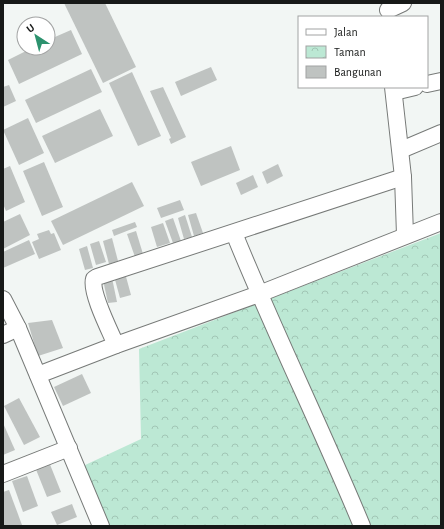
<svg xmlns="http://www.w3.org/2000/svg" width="444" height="529" font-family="'Alegreya Sans',sans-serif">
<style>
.park{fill:url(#park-crowns)}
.building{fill:#bfc3c1}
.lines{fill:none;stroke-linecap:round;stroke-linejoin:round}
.minor-casing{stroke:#777a78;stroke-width:18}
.minor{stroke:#fff;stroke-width:16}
</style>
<defs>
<pattern id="park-crowns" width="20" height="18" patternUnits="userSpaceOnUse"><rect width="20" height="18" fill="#bce8d4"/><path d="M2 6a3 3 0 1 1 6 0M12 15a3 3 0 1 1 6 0" fill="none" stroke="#a1c6b5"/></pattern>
</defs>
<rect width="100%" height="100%" fill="#f2f6f4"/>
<!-- park -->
<polygon class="park" points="441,233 441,526 107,526 83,466 141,439 139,349"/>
<!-- building -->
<g class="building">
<polygon points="64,3 105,3 136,67 103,83"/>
<polygon points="71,30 82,54 19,84 8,60 32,48 48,48 48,40"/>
<polygon points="211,67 217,80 181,96 175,82"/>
<polygon points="91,69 102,92 36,123 25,100"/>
<polygon points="132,72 161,136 138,146 109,83"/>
<polygon points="9,85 16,101 3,107 3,87"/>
<polygon points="163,87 186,137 171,144 169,139 171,138 150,91"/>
<polygon points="100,109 113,136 55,163 42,136"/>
<polygon points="28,118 44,153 19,165 3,130"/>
<polygon points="231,146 240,170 201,186 191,162"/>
<polygon points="44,162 63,207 42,216 23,171"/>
<polygon points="278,164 283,176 267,184 262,172"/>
<polygon points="10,166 25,202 6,211 3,204 3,169"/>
<polygon points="253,175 258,187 241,195 236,183"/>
<polygon points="132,182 144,206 63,245 51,221"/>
<polygon points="180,200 184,210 161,218 157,208"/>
<polygon points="196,213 203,233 194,236 188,215"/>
<polygon points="20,214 30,235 3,249 3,222"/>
<polygon points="185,215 192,237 184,239 178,218"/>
<polygon points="173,218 181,241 173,243 165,221"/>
<polygon points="135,222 137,227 114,236 112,230"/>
<polygon points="163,223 170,243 157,247 151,227"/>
<polygon points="49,230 51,234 54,233 61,250 39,259 32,242 39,239 37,234"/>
<polygon points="136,231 143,254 135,257 127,234"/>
<polygon points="112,238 118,261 109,264 103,241"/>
<polygon points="29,240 35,254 3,268 3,252"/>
<polygon points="99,241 106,262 96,265 90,244"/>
<polygon points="87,246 93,268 85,270 79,249"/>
<polygon points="125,273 131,295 120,298 114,276"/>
<polygon points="112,278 117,302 108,303 103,280"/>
<polygon points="52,320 63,348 38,356 28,323"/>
<polygon points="82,374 91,393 63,406 54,387"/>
<polygon points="19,398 40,437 24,445 4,406"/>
<polygon points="3,423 15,450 3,455"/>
<polygon points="49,462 61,492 47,497 35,467"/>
<polygon points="27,476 38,506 23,512 12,481"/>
<polygon points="9,490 22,525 19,526 3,526 3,492"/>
<polygon points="72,504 77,517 57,525 51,512"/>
</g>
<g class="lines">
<defs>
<g id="minor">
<polyline points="388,10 403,3"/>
<polyline points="427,84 441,81"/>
<polyline points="393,87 403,177 405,235"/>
<polyline points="394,92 415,87"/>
<polyline points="401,150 441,133"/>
<path d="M234 233C274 332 321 427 362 526"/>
<polyline points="3,299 18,328 101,526"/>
<polyline points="3,335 18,328"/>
<path d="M116 345C110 331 90 292 94 279L97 277 403 177"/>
<polyline points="38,375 116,345 259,294 441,222"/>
<polyline points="3,474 69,448"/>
</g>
</defs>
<!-- minor casing -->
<use href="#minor" class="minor-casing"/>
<!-- minor -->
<use href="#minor" class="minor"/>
</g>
<!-- border -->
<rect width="444" height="529" fill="none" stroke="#171918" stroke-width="8"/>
<!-- legend -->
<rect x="298" y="16" width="130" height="72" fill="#ffffff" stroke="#a2a3a3"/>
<rect x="306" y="29" width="20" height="6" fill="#ffffff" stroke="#a2a3a3"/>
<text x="334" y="36" font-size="12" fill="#171918">Jalan</text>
<rect x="306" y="46" width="20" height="12" fill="url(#park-crowns)" stroke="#a2a3a3"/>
<text x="334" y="56" font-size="12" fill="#171918">Taman</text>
<rect x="306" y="66" width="20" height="12" fill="#bfc3c1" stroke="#a2a3a3"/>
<text x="334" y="76" font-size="12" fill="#171918">Bangunan</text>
<!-- north arrow -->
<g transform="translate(36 36) rotate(324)"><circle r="19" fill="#ffffff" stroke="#a2a3a3"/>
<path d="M0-3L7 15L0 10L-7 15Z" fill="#2c926e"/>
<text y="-6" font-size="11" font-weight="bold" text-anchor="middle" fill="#171918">U</text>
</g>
</svg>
